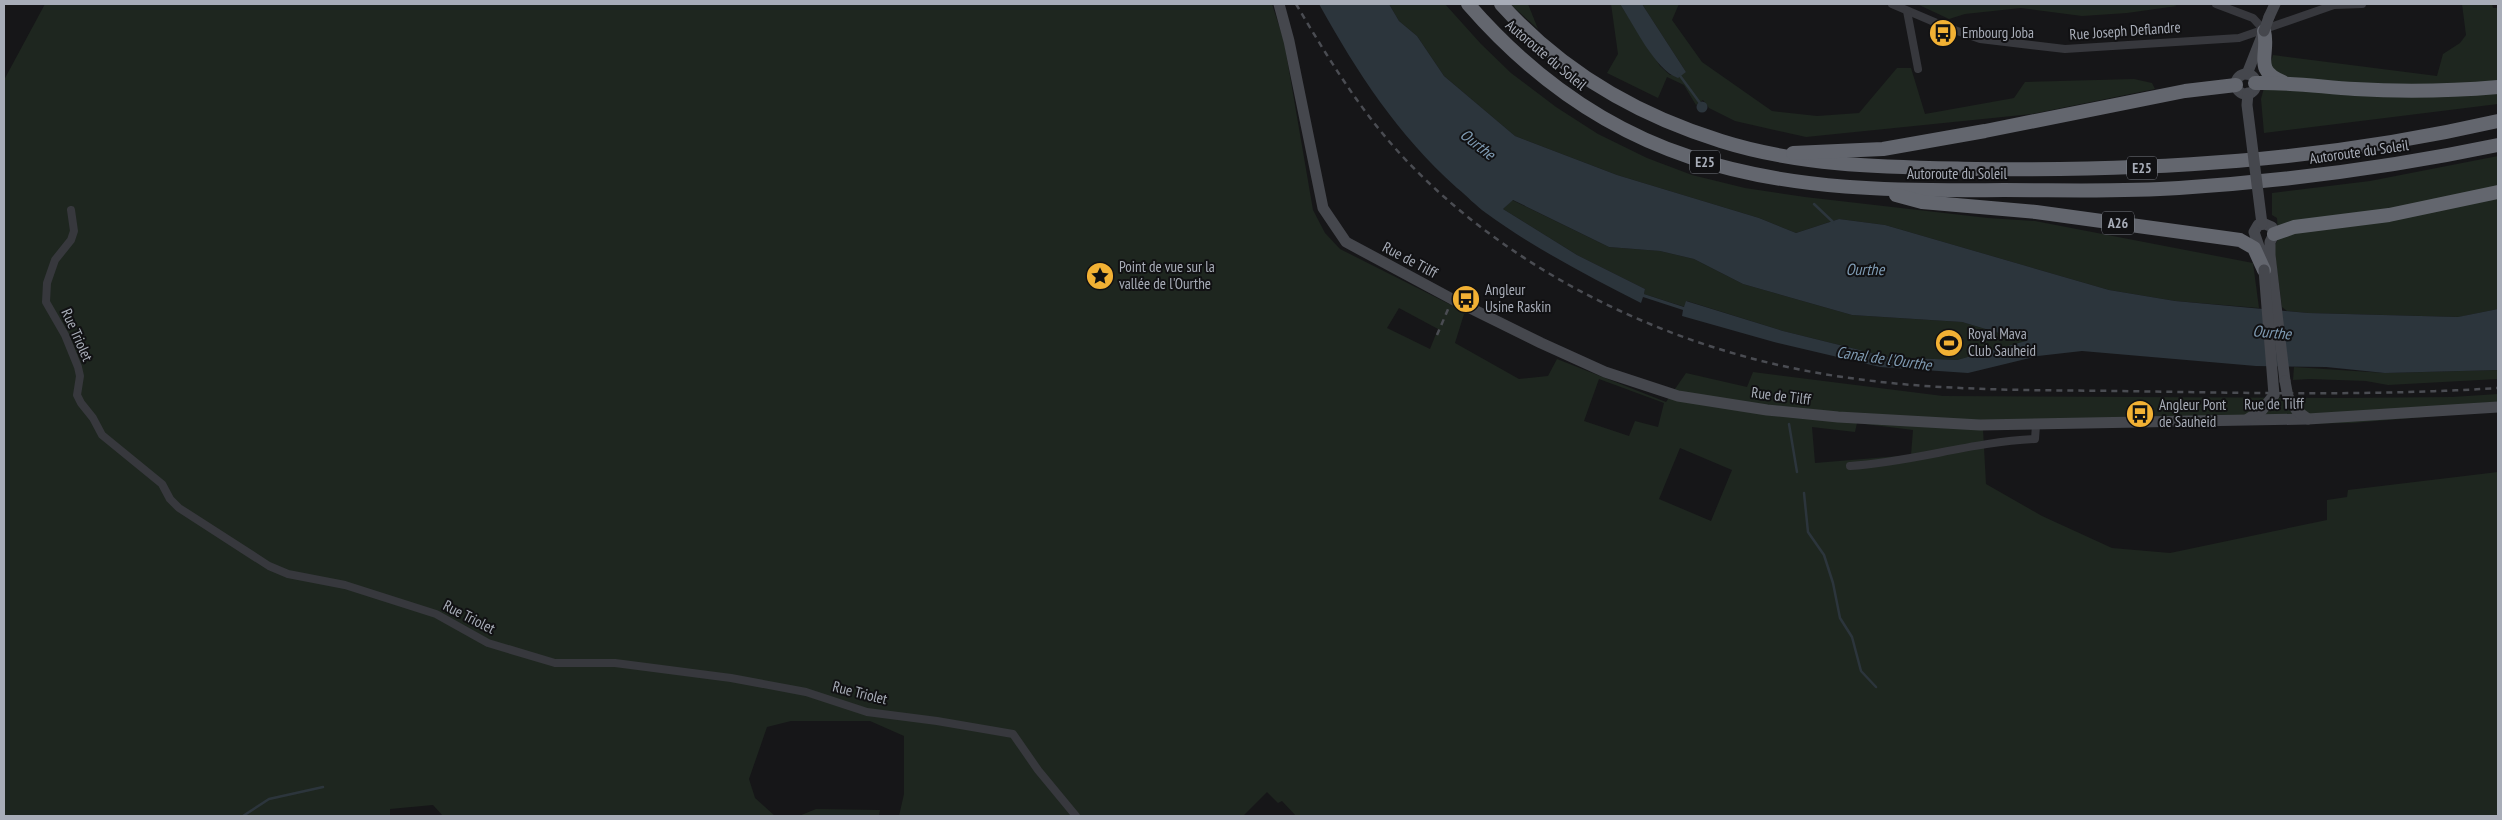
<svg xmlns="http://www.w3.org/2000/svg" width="2502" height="820" font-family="'PT Sans Narrow',sans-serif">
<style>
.green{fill:#1e261f;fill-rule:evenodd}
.water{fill:#2c353c;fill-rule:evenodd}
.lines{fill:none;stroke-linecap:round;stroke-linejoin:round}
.stream{stroke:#2c353c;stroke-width:2.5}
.minor{stroke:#37383d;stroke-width:8}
.secondary{stroke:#45474d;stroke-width:11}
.motorway{stroke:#63666e;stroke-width:14}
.rail{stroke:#4a4c52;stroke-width:2.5;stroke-dasharray:6 5;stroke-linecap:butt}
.secondary-bridge{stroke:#45474d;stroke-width:11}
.labels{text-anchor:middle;stroke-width:4;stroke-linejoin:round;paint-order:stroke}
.shield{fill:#111113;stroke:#7b7e86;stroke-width:1}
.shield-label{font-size:14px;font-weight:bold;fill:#a8adb8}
.street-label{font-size:15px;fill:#a8adb8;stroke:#111113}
.poi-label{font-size:15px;fill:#a8adb8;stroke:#111113;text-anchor:start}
.water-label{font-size:16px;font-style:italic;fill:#7f9bb3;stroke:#111113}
</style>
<rect width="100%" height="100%" fill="#161618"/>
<!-- green -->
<g class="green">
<path d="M45 4H1272L1284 41 1313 210 1325 233 1340 249 1469 314H1464L1455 343 1519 379 1548 376 1557 359 1666 402 1686 373 1747 387 1753 372 1943 396 2341 398 2452 397 2498 394V411L2352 423 1983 429 1986 484 2042 516 2112 548 2170 553 2327 520V500L2347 497 2348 490 2498 472V816H1296L1282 801 1278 803 1267 792 1243 816H899L904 794V736L870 721H791L767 727 749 779 755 798 775 816H443L433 805 390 809V816H4V80ZM1399 308 1438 329 1430 349 1387 328ZM1599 379 1664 403 1658 427 1635 421 1629 436 1584 421ZM1857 423 1913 430 1911 455 1815 463 1812 427 1855 432ZM1680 448 1732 470 1711 521 1659 499Z"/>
<polygon points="1389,4 1445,4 1481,44 1511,73 1556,107 1598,134 1647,158 1692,175 1745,188 1805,197 1988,218 2035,221 2253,263 2259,308 2175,301 2109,290 1885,225 1839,219 1796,233 1759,218 1617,175 1515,136 1444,76 1417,36 1399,21"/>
<polygon points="1510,4 1528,4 1538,29"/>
<polygon points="1611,4 1620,4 1660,66 1670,75 1686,72 1642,4 1679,4 1672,20 1702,62 1772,111 1817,116 1859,113 1897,68 1911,68 1925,114 2014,98 2025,82 2134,79 2152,83 2155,89 2032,114 1806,137 1735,121 1709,108 1703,100 1696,105 1684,85 1667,77 1658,98 1607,73 1618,54"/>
<polygon points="1917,4 2171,4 2177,6 2127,13 2082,16 2021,8 1965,14 1949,19"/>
<polygon points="2462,4 2492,4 2493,8 2498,8 2498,104 2264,133 2261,99 2273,55 2437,76 2443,54 2460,43 2466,35"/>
<polygon points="2498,156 2498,309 2459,317 2308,313 2287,311 2282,307 2274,247 2278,239 2277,218 2272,215 2272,193 2370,181"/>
<polygon points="1512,200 1609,247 1660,251 1694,259 1743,284 1852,315 1962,322 2027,341 1957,360 1888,357 1783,331 1687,301 1685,307 1644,294 1645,289 1577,255 1503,209"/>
<polygon points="2294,367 2385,373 2498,370 2498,379 2388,385 2366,381 2310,379 2293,380"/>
<polygon points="816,809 880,810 879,816 799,816"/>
</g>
<!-- water -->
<g class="water">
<path d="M1319 4H1389L1399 21 1417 36 1444 76 1515 136 1617 175 1759 218 1796 233 1839 219 1885 225 2109 290 2175 301 2308 313 2458 317 2498 309V370L2385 373 2326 367 2256 366 2082 351 2038 356 1968 373 1880 367 1774 342 1682 316 1683 310 1643 297 1641 303C1588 276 1534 248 1486 213 1476 206 1467 196 1457 188 1397 134 1358 74 1319 4ZM1513 200 1609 247 1660 251 1694 259 1743 284 1852 315 1962 322 2026 341 1957 360 1888 357 1783 331 1686 301 1684 307 1644 294 1645 289 1577 255 1503 209Z"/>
<path d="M1620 4H1642L1686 72 1678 78C1655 70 1634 25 1620 4Z"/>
<circle cx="1702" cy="107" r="5.5"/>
</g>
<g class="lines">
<!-- stream -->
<g class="stream">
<polyline points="1678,73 1700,103"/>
<polyline points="1814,204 1833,222"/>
<polyline points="1789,424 1797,472"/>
<polyline points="1804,493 1808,532 1824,555 1833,583 1840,618 1852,637 1861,671 1876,687"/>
<polyline points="243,816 269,799 323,787"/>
</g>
<!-- minor -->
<g class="minor">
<polyline points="1892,4 1946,27 1980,39 2065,49 2239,38 2334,5 2362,4"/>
<polyline points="2216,4 2253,18 2264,30"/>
<polyline points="1907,11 1918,69"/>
<polyline points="71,210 74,231 71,240 55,260 47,283 46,302 65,335 78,367 80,376 77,395 81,403 93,418 102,435 162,484 170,499 179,508 269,566 288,574 345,585 436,614 488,643 555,663 615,663 731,678 806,692 867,712 937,721 1013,734 1038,770 1076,816"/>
<path d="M1850 466C1913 462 1971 442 2035 439L2036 425"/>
</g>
<!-- secondary -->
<g class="secondary">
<polyline points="1279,4 1289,41 1323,208 1346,242 1452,299 1541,343 1605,372 1678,396 1767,410 1838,417 1980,425 2308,419 2498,407"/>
<polyline points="2269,17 2275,4"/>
<polyline points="2247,74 2264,31"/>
<circle cx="2246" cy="84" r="10"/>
<polyline points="2263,258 2254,232 2258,225 2265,224 2272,227 2274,234 2270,242 2270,255 2285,381"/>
<polyline points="2288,397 2297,411 2308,419"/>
<polyline points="2248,419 2262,410 2274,395"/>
</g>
<!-- motorway -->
<g class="motorway">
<path d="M1468 4C1528 73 1602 128 1690 157 1791 191 1899 191 2004 190 2062 190 2121 192 2179 188 2286 181 2393 167 2498 145"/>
<path d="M1501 4C1560 70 1637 115 1721 141 1803 167 1890 167 1976 169 2156 171 2323 161 2498 121"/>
<path d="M2264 31C2270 54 2252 70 2283 82"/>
<path d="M2255 83C2289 82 2322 87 2355 89 2403 92 2451 91 2498 87"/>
<polyline points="1793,153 1883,149 1985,131 2185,91 2236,85"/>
<polyline points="1896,195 1922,202 2036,212 2240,240 2254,248 2264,270"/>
<polyline points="2274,234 2294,227 2389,215 2498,192"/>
</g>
<!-- rail -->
<g class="rail">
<path d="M1296 4C1328 58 1361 112 1404 158 1519 280 1686 356 1850 378 1940 391 2030 390 2120 391 2246 393 2372 396 2498 388"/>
<polyline points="1437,335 1449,307"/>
</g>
<!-- secondary-bridge -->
<g class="secondary-bridge">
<polyline points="2264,31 2269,17"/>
<polyline points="2248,93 2247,105 2262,224"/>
<polyline points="2264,270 2274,395"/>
<polyline points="2285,381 2288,397"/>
</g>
</g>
<!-- icons -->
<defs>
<symbol id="bus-disc" viewBox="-11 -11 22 22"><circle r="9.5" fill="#f2b134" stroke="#111113"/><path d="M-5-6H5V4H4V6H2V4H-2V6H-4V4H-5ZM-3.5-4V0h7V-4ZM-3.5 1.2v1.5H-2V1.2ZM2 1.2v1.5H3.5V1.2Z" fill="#111"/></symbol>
<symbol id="sight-disc" viewBox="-11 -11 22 22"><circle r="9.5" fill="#f2b134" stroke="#111113"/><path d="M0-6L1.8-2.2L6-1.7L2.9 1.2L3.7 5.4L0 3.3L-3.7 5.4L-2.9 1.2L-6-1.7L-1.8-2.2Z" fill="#111"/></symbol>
<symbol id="stadium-disc" viewBox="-11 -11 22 22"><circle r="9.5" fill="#f2b134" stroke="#111113"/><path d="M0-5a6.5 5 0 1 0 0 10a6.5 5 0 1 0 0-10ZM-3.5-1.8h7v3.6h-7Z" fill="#111"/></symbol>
</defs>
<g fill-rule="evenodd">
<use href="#bus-disc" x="1927" y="17" width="32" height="32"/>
<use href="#sight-disc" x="1084" y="260" width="32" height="32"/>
<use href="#bus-disc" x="1450" y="283" width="32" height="32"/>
<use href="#stadium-disc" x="1933" y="327" width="32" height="32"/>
<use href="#bus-disc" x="2124" y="398" width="32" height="32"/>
</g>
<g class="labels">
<!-- shield labels -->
<g class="shield">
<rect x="1690" y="150.5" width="30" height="23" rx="4"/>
<rect x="2127" y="156.5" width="30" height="23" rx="4"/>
<rect x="2102" y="211.5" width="32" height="23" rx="4"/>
</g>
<g class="shield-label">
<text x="1705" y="167">E25</text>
<text x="2142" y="173">E25</text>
<text x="2118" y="228">A26</text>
</g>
<!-- street labels -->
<g class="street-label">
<text transform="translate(2125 31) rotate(-4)" y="5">Rue Joseph Deflandre</text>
<text transform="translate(1546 55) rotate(40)" y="5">Autoroute du Soleil</text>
<text transform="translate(2359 152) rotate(-8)" y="5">Autoroute du Soleil</text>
<text x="1957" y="179">Autoroute du Soleil</text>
<text transform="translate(1410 260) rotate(28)" y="5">Rue de Tilff</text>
<text transform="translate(77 335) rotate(66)" y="5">Rue Triolet</text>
<text transform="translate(1781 396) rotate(7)" y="5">Rue de Tilff</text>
<text transform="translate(2274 404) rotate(-1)" y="5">Rue de Tilff</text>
<text transform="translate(469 617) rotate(27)" y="5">Rue Triolet</text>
<text transform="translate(860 693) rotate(14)" y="5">Rue Triolet</text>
</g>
<!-- poi labels -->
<g class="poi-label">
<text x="1962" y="38">Embourg Joba</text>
<text x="1119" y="272">Point de vue sur la<tspan x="1119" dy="17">vallée de l'Ourthe</tspan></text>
<text x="1485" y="295">Angleur<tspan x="1485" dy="17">Usine Raskin</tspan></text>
<text x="1968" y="339">Royal Mava<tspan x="1968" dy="17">Club Sauheid</tspan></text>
<text x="2159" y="410">Angleur Pont<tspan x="2159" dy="17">de Sauheid</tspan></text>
</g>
<!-- water labels -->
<g class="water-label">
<text transform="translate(1478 144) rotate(38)" y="6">Ourthe</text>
<text x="1865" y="275">Ourthe</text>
<text transform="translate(2272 332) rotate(5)" y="6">Ourthe</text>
<text transform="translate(1884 358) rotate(8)" y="6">Canal de l'Ourthe</text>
</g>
</g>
<!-- border -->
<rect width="2502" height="820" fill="none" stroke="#a8adb8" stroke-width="10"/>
</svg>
